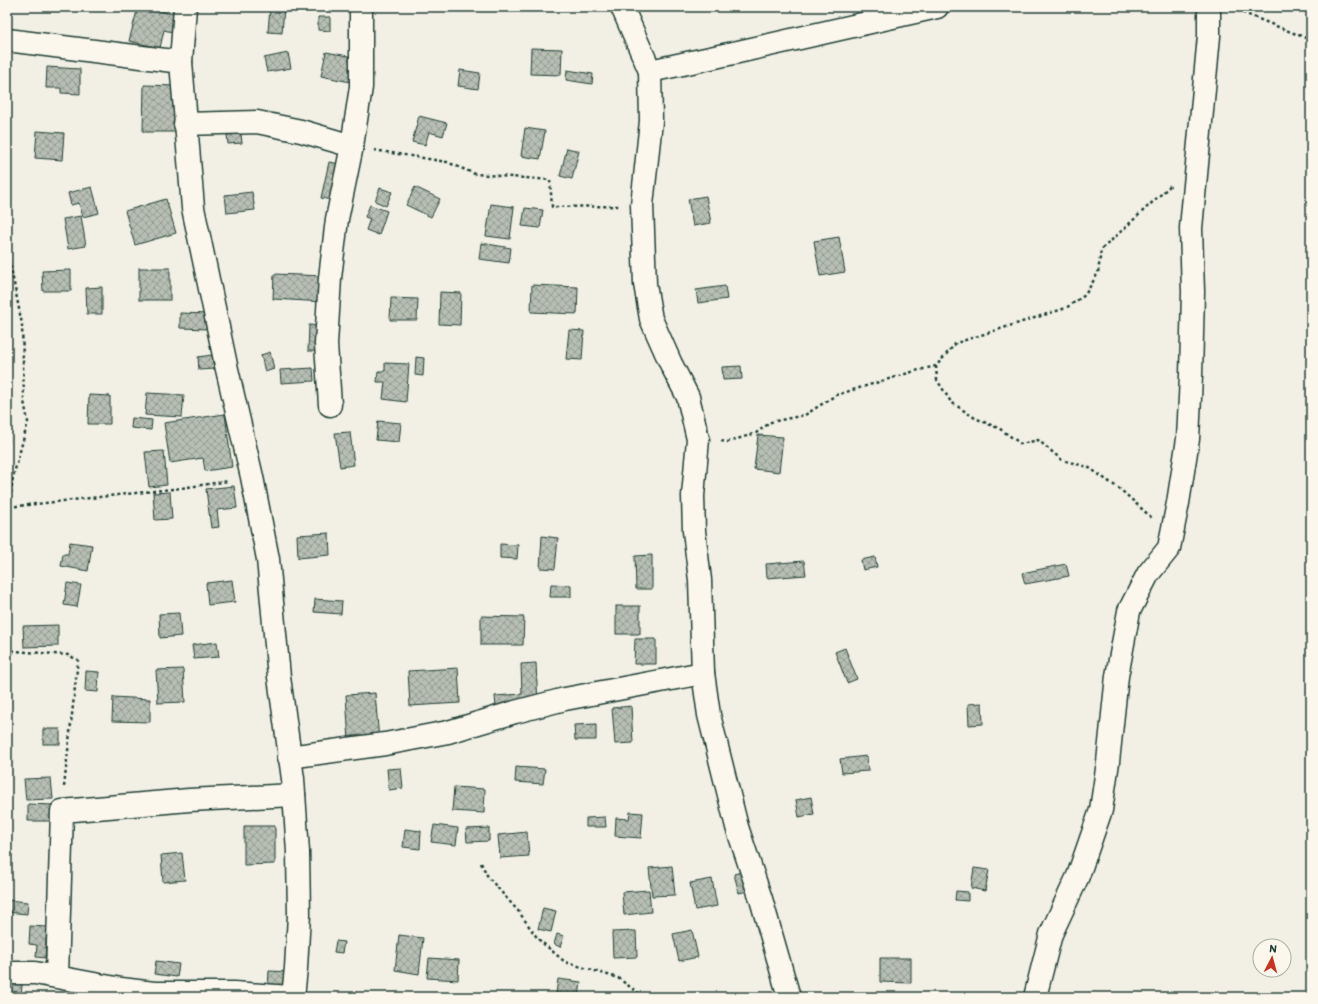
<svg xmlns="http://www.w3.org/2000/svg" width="1318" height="1004" font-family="Itim,sans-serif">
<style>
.building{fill:url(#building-cross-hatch);stroke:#1f3d34}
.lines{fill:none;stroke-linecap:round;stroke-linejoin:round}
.minor-casing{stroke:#1f3d34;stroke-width:25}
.path{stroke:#1f3d34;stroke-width:2.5;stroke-dasharray:3 3;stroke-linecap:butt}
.minor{stroke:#fbf7ec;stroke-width:22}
</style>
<defs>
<pattern id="building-cross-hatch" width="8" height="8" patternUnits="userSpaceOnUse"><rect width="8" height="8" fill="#b7beb3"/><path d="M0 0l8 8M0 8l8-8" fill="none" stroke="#949c92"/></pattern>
</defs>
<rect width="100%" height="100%" fill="#f2f0e5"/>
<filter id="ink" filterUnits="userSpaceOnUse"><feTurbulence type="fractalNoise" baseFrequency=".025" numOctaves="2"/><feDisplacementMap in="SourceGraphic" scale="8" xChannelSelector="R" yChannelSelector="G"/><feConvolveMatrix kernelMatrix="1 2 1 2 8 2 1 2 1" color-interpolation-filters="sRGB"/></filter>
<g filter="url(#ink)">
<!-- building -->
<g class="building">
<polygon points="138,7 144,7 176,15 172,32 164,30 160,48 129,41"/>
<polygon points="270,7 284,8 282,33 268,32"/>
<polygon points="318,17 330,17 330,31 318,30"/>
<polygon points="531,48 562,49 561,75 530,74"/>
<polygon points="326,52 359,58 355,83 321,76"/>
<polygon points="288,53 291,68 267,72 264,58"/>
<polygon points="47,67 80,69 80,94 61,93 61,88 46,88"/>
<polygon points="460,70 480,73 478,89 458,86"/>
<polygon points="567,70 593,74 592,84 566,80"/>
<polygon points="144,85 177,86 176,132 143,132"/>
<polygon points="419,116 447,123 443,136 429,132 425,145 412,142"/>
<polygon points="525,128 545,131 540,159 521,156"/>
<polygon points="37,131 64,133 62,160 35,158"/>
<polygon points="241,134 242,143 228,144 227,135"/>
<polygon points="567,148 579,151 572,179 560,176"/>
<polygon points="329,162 340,164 332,200 321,198"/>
<polygon points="92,187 99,213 83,217 79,203 71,205 68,193"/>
<polygon points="415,187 440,199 431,217 406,205"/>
<polygon points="380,188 392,192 386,206 375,201"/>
<polygon points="252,192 255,210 227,213 225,195"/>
<polygon points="706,196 711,223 693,226 688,199"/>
<polygon points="166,199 176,233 135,245 125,211"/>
<polygon points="491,204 514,207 510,239 486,236"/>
<polygon points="370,205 387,211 379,235 366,230 370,219 365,217"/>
<polygon points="525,208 543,210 540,228 522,226"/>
<polygon points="81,216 86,246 68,249 63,219"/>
<polygon points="839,237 845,272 820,276 814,241"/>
<polygon points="481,243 511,248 509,263 479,259"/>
<rect x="139" y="268" width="31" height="32"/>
<polygon points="71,270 71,291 43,291 42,271"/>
<polygon points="274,274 325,276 324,302 273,299"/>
<polygon points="532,285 578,287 577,314 531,312"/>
<polygon points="725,286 727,299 698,303 696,290"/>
<polygon points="102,287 102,314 87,314 86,288"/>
<polygon points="440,292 461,293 460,325 439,324"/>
<polygon points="391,298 418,299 417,320 390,320"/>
<polygon points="180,313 208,314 208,329 180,328"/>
<polygon points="309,325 322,326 320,351 308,351"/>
<polygon points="569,330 584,331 582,360 566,359"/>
<polygon points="270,352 274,369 265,372 261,355"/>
<polygon points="212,355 214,369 199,370 198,357"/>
<polygon points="416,357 424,358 423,376 415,375"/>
<polygon points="385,363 409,364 406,402 383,399 385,382 377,382 378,371 385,371"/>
<polygon points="741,366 742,379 723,380 722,367"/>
<polygon points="313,368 314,381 281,383 280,370"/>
<polygon points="147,393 184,395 182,417 145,415"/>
<polygon points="89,395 110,396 110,424 88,424"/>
<rect x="7" y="404" width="2" height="39"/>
<polygon points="225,414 232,467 205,471 203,458 170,463 164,423"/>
<polygon points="132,418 152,420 151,430 131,428"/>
<polygon points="378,421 401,423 399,442 376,440"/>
<polygon points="350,432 354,465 340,467 335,433"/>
<polygon points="758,435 783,437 779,472 754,469"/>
<polygon points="164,451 167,485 149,487 145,452"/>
<polygon points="234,486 237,508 217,510 219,527 211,528 206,489"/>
<polygon points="170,492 172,519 155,520 153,493"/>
<polygon points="329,533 330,555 298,558 297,535"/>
<polygon points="542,536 558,538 555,569 540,568"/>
<polygon points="70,542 92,545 88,571 61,566 63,554 68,554"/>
<polygon points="500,544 518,545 517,559 500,558"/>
<polygon points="652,555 652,589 636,589 635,556"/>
<polygon points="875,557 877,567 863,570 861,560"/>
<polygon points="804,561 806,575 767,578 766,564"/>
<polygon points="1066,564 1069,576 1025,584 1022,573"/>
<polygon points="232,580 235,602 208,605 206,583"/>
<polygon points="67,583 81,585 77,607 64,605"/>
<polygon points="551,584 571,585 571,597 550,597"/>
<polygon points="315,599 342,601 341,614 314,612"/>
<rect x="616" y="606" width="24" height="28"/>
<polygon points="179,613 181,636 160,638 159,614"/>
<polygon points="481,616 524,617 523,645 481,645"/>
<polygon points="58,625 58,646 24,647 23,626"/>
<polygon points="635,639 656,639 656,664 634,664"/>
<polygon points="217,642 219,657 194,659 192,645"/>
<polygon points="845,648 857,679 847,683 835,652"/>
<polygon points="536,663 538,705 496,707 495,696 522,694 521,664"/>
<polygon points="458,668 460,703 410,706 408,671"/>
<polygon points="183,669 185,702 158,703 156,670"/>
<polygon points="86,671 99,672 98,692 85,691"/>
<polygon points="375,693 379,740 349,742 346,695"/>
<polygon points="113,697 150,699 150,722 112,721"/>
<polygon points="982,703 983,724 969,725 968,704"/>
<polygon points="631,706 633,743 615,744 612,708"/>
<polygon points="596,724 596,740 575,740 574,725"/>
<rect x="43" y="729" width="17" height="15"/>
<polygon points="867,756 868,771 842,773 840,759"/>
<polygon points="516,767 545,769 543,784 515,782"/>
<polygon points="401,768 403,788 389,790 387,769"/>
<polygon points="51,778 53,799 26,800 24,779"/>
<polygon points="454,787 485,789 484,813 452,811"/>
<polygon points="811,797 814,814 799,817 796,800"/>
<polygon points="28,804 53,805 53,821 28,821"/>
<polygon points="630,812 643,813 641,838 615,836 616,818 629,819"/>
<polygon points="605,817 606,827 586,827 586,818"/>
<polygon points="434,825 458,828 456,845 431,842"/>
<polygon points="244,826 275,826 275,864 244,865"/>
<polygon points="489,828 489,841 467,842 466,829"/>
<polygon points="405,829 421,831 420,849 403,847"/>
<polygon points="527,832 529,856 500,858 498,835"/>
<polygon points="182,853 185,880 163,882 161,855"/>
<polygon points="7,857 10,857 7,890"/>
<polygon points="672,866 675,895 652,896 649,868"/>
<polygon points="974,868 989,870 985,891 971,888"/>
<polygon points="749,870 753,890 739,893 734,874"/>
<polygon points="712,879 717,906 695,910 690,883"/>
<polygon points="649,890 651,912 624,915 622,892"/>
<polygon points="956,891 968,892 968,901 955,900"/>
<polygon points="7,900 28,902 27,914 7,912"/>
<polygon points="543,908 556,911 551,932 538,929"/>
<polygon points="30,926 47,927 45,958 36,957 37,945 29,944"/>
<polygon points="692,930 698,957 679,961 673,934"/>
<polygon points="636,931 637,957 613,958 612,932"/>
<polygon points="557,934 564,936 560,947 554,944"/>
<polygon points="399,935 423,938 419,974 395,970"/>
<polygon points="336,941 344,942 342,953 334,952"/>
<polygon points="429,958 459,960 458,980 427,978"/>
<polygon points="880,958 911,958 911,983 880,982"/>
<polygon points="156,961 179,964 177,977 154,974"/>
<polygon points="269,971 291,972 289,988 268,987"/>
<polygon points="558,979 581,982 579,997 556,994"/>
<polygon points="7,983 22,985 21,997 7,997"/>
<polygon points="41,994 63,997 41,997"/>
</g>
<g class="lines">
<defs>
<g id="minor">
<polyline points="185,7 181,62 193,208 226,365 252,477 268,559 279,677 293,779 298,852 299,915 296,968 293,997"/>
<polyline points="622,7 650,71 651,121 642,205 645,284 651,319 671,364 688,397 698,439 693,496 694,531 700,580 703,673 709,715 737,827 761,899 789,997"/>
<polyline points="7,40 181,62"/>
<polyline points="650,71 738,52 937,7"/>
<polyline points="185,124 257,122 301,131 352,146"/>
<polyline points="330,405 326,344 330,278 337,219 352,146 361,87 361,7"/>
<polyline points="289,757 385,744 448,732 515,712 565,699 703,673"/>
<polyline points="7,973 35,973 121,989 154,993 234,993 290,997"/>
<polyline points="57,976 62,811 189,800 294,795"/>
<polyline points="1035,997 1051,934 1078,876 1101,810 1108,762 1117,676 1129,611 1148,574 1169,548 1178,503 1188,439 1191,376 1193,292 1191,228 1209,36 1209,7"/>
</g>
</defs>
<!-- minor casing -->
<use href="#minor" class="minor-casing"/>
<!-- path -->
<g class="path">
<polyline points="1232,7 1236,10 1311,40"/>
<polyline points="374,150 447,162 475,174 550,180 552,207 620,206"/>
<polyline points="7,248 22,324 24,401 28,422 13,477 7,523"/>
<polyline points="936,366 937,380 951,402 975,418 1000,429 1021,444 1038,440 1062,460 1088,467 1121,490 1152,518"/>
<polyline points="721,441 728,442 756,433 771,422 805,415 836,395 915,371 936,366 956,343 1066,308 1085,295 1098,273 1101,250 1172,184"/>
<polyline points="9,507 181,488 229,481"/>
<polyline points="7,647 14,651 68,655 78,660 64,787"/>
<polyline points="481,863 488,877 519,912 538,939 565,962 618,978 644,997"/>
</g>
<!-- minor -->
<use href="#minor" class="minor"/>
</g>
</g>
<!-- margin -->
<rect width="1318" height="1004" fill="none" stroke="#fbf7ec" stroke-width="24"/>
<rect x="12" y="12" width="1294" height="980" fill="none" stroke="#1f3d34" stroke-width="1.5" filter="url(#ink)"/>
<!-- north arrow -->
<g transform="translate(1272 958) rotate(6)"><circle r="19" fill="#fbf7ec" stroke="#a3ada2"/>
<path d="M0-3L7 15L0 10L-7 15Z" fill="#c8321e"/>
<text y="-6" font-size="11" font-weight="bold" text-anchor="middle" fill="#1f3d34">N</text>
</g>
</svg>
